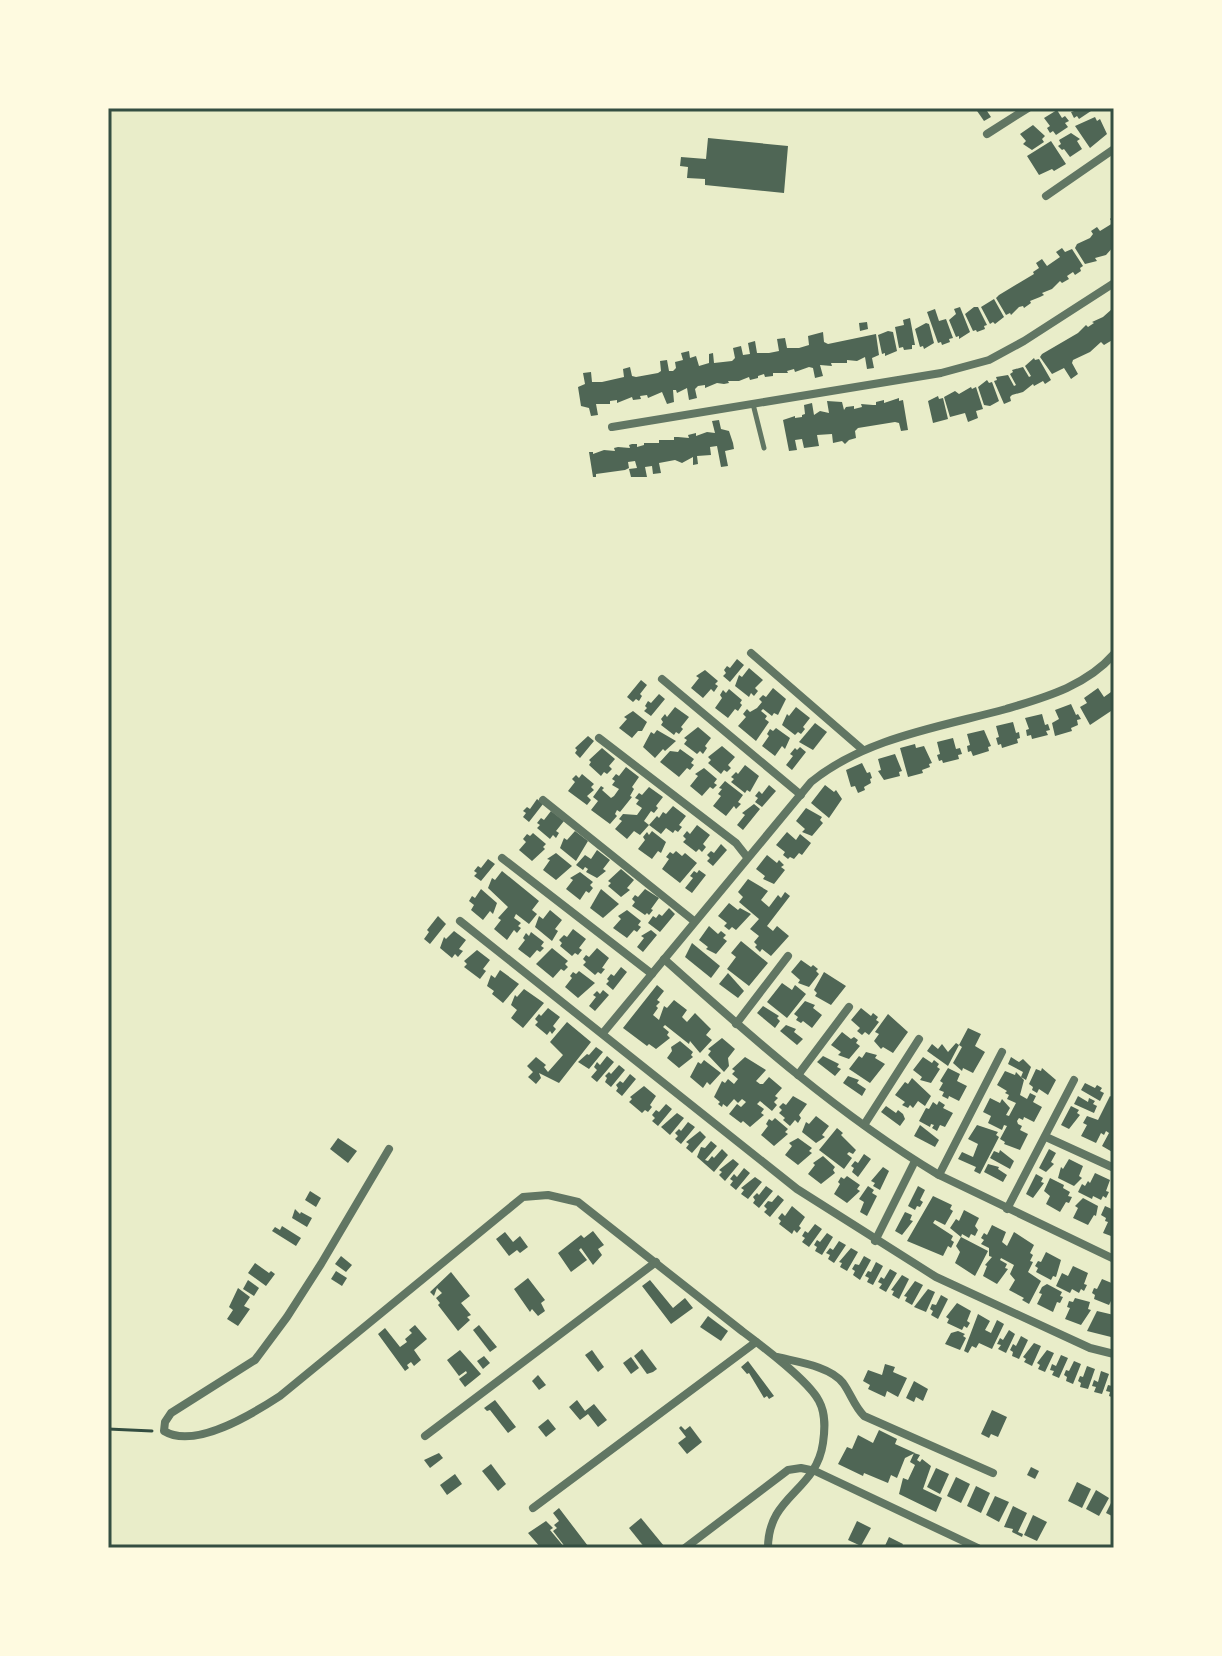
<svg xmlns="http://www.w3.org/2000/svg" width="1222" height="1656" font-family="'Exo 2',sans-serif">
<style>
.building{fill:#4f6655}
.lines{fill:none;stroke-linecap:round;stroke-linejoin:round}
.path{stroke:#344e41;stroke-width:3}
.service{stroke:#617663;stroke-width:5}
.minor{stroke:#617663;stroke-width:8}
.neatline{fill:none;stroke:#344e41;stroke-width:3}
</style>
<rect width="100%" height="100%" fill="#e9edc9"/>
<!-- building -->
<g class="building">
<polygon points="975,108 985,108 991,117 984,121"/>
<polygon points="1072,108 1089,108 1091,111 1079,119 1077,116 1074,118 1071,112 1074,111"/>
<polygon points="1057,110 1062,118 1065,116 1069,121 1065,123 1068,127 1056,135 1053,131 1050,133 1047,128 1050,126 1044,118"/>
<polygon points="1095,117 1097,121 1100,119 1107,134 1090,148 1075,126"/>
<polygon points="1033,125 1045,136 1042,139 1044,142 1032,150 1023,144 1026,141 1020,134"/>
<polygon points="1071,133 1080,139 1077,141 1082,149 1070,157 1064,149 1062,150 1058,146 1061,144 1059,140"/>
<polygon points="708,138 788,146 784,193 705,185 705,179 687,178 688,167 680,166 681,157 706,159"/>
<polygon points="1051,141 1066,164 1054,171 1052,169 1039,175 1027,156"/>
<polygon points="1114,215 1114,246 1106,255 1095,258 1097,261 1085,264 1075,248 1077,244 1090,238 1093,234 1091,231 1097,227 1100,231 1113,223 1110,219"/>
<polygon points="1062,248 1065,252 1072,249 1083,266 1080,268 1081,271 1075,275 1073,272 1067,276 1069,279 1062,283 1060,281 1052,289 1042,293 1044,295 1040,297 1030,301 1031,303 1024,308 1023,306 1019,307 1011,315 1010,313 1006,315 996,298 999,295 1034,274 1033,272 1039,268 1036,263 1042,259 1047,266 1060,257 1056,252"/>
<polygon points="994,299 1004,317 995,324 993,322 990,324 981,307"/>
<polygon points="960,307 970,332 959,339 959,336 956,337 949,320 956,314 954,309"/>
<polygon points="974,307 978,307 987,325 984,326 985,329 977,332 976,330 973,331 965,314"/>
<polygon points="935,309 939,321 946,319 953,338 949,339 950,342 942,345 941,342 938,343 927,312"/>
<polygon points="1112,309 1114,310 1114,339 1104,345 1101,342 1090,352 1073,360 1072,363 1078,374 1071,379 1064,368 1052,374 1040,357 1042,354 1078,333 1086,325 1088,327 1094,323 1092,322 1103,317"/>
<polygon points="910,318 915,345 912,345 912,349 904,350 903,347 899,348 895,327 904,325 903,320"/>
<polygon points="867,322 868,329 860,331 859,323"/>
<polygon points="926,323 929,324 934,343 924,349 923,346 920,347 915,329"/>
<polygon points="888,331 893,332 897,351 885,356 885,353 882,354 878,335"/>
<polygon points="823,332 824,342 828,344 876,334 879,355 872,358 874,368 867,369 865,357 857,361 847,360 847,363 831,363 832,366 820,365 823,376 815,378 813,368 809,367 795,372 794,369 787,371 788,373 773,373 773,376 765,377 764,374 758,376 758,378 750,380 749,377 739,381 728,381 729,383 724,384 717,383 705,388 705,385 698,386 695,389 697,398 689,400 687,388 677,393 676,390 673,390 674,402 667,404 662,392 648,398 647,395 640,396 641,399 633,400 632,397 617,403 617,400 610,401 610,404 596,404 598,415 591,416 589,408 581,406 578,387 585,384 583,373 591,372 592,382 602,382 624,377 623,369 630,367 632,376 636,377 658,373 661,371 660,361 667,360 669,371 673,371 676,368 675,362 683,360 681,353 689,351 690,358 696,356 699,366 709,363 709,354 713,353 714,363 732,361 735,358 733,348 741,346 743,355 750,354 748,343 755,341 757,353 769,353 779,351 777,339 785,338 787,348 799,348 809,345 808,336"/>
<polygon points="1034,358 1035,360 1039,359 1051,380 1045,384 1043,381 1034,386 1033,384 1023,392 1012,395 1010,397 1011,401 1004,404 994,381 997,380 996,377 1008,375 1014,386 1016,385 1010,374 1013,372 1012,370 1023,367 1029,377 1031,376 1025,366"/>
<polygon points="987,380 989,383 992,382 999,401 990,406 984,405 978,387"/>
<polygon points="971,387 972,389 976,387 983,409 976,411 978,418 968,422 965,413 950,417 944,397 955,391 959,394"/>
<polygon points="938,396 939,399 943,398 948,419 933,423 928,401"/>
<polygon points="899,398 899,401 903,400 908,430 901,431 899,423 895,422 858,428 855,431 856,438 849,440 845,444 842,441 833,443 832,434 817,435 819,446 804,448 802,439 795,440 797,450 789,451 783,420 795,416 795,418 802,417 802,415 805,414 804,405 812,403 814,415 820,411 829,413 827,401 842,402 844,410 846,407 854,406 854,409 862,407 861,404 873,405 876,405 876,402 884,400 884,403"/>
<polygon points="719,420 721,429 729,431 733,443 734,449 725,451 728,466 721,467 717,446 710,447 711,455 697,456 698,464 693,465 693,457 682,463 675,460 659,463 661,473 653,474 652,466 645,467 647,477 631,477 629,469 637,468 635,461 628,462 629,468 625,470 596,474 596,477 593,477 589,452 593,452 593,454 604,450 615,451 614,448 618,447 630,448 629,445 632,444 637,444 637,447 644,445 644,443 659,443 659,440 674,440 674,437 678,437 689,438 688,435 696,433 696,436 707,432 715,433 712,421"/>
<polygon points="737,659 744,665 730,682 723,676 726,673 724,670 727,666 730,668"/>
<polygon points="749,668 763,680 755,688 758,691 754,696 751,693 749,697 735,686 739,675 742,677"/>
<polygon points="705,670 718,681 715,684 718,686 714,692 711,689 703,698 691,688 699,678 696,676"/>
<polygon points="641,680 647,685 640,694 642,696 639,701 636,699 633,702 627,697"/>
<polygon points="773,688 786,699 778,715 774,713 772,716 763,709 761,711 767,716 765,719 769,722 756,741 738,726 746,717 743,714 747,709 750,712 757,708 762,702 759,699 763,695 766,697"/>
<polygon points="1098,688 1104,697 1111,692 1114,696 1114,709 1090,725 1080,707 1087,703 1084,698"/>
<polygon points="729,689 742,700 740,703 742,705 738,711 735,709 728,718 715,708 722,698 720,695 723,690 726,693"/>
<polygon points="659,694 665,699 651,716 644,711 647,708 645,706 648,701 651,703"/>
<polygon points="1071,704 1076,715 1078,714 1081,719 1077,720 1078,725 1071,728 1072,731 1055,736 1052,723 1059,719 1055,710"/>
<polygon points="675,707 689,717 681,727 683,729 679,734 676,732 674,735 661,725 663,722 661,719 665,714 667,717"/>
<polygon points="796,707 810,718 803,727 805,729 801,734 798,732 795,735 782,725 787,714 789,716"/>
<polygon points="633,711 647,722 642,731 638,731 632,738 619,728 627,719 624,717"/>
<polygon points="1042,714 1045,725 1048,724 1050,730 1046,731 1048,735 1032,739 1031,735 1027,736 1026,730 1029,729 1025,718"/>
<polygon points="1013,722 1016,733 1019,732 1020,738 1017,739 1018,743 1002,748 1001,744 998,745 996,738 999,737 996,726"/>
<polygon points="815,723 827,732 813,750 799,742"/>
<polygon points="698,727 711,738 705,746 707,748 703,754 700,751 697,754 684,744 687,740 684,738"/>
<polygon points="776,728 790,738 785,749 782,746 775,756 762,746 769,736 767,734 770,729 773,731"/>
<polygon points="657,730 676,741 665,751 663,749 655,758 643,747 651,732 654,734"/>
<polygon points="984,730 991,746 988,747 989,751 973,756 971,751 968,752 967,746 970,745 967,734"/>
<polygon points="588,736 594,741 580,758 575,753 577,750 575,748"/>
<polygon points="953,738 956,749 960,748 962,754 958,755 959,759 943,763 942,760 939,761 937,755 940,754 937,742"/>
<polygon points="915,744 916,748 924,746 932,763 929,764 930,767 922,770 923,773 908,777 900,748"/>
<polygon points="722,746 735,757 728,765 731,768 727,772 724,770 721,774 708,763 711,760 708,757"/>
<polygon points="800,747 806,752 792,770 786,765 793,756 790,754 795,748 797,750"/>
<polygon points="602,748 615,759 609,766 612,769 607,774 604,772 601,776 589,765 591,762 589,760"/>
<polygon points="680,749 694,759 691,763 694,765 690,770 687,768 679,777 660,762 670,751 678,752"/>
<polygon points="895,754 902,771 899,772 900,776 884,780 878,771 881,770 878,759"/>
<polygon points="862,763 867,773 870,772 872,778 870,779 871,783 864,787 865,790 858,793 855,786 851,787 846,770"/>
<polygon points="745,765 759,776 750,792 747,790 745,793 731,782 734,779 731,777 736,772 738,774"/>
<polygon points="626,767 639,777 632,787 634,789 630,796 632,797 620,812 617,810 615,814 617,816 610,824 591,810 598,801 593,797 601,786 604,788 602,790 611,798 614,796 619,789 612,785 615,781 612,779 616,774 619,776"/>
<polygon points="704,768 717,779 714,783 717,785 713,789 710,787 702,796 690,786 698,776 695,774"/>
<polygon points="582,774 594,784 591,787 594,790 587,796 591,800 587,805 568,791 575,782 572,779 576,775 579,778"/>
<polygon points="725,781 743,795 738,802 741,804 736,809 734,806 726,816 713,806 721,796 718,794 722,789 719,788"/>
<polygon points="769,785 776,791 762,807 755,802 758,798 755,796 759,791 762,794"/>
<polygon points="825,785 834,792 836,790 842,799 829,818 811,803"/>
<polygon points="649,787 663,797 656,806 658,808 654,813 651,811 644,821 649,825 640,835 634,831 627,839 615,829 622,821 619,819 623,814 637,815 642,808 636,804 639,800 635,798 639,793 642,795"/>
<polygon points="537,799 543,804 529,822 523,817 526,813 523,811 527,807 530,809"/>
<polygon points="754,804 760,809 743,830 737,825 745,815 742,813"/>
<polygon points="673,806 686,816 679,825 682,827 678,832 675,830 673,833 666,828 661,834 649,825 657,816 659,818 663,812 666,814"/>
<polygon points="806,808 822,817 820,820 823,823 812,836 802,832 805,829 796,821"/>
<polygon points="551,811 564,821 556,831 559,833 556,838 553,835 550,839 537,828 540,825 537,823 541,818 544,820"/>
<polygon points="697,825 710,835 703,844 706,847 702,852 699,849 696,852 683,842 686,839 683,836 687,831 690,834"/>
<polygon points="575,831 588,841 576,861 560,848 564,838 567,840"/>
<polygon points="652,831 666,842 661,853 658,851 652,859 638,849 645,840 643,837 647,832 649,835"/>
<polygon points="787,832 796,840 800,834 811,843 802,855 799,853 794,859 790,857 788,859 783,855 785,852 776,845"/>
<polygon points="533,833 546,844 543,847 545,849 532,861 519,850 526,842 523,839 527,834 530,836"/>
<polygon points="721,844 727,850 713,866 707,861 710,858 707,855 711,851 714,853"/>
<polygon points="597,850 610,860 603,869 606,871 597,878 586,872 588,869 585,867 583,870 576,865 585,855 591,859"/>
<polygon points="676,851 682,856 685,853 697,863 680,883 662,869 669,859 666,857 670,852 673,854"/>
<polygon points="556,853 572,866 556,880 543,870 550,860 547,859"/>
<polygon points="767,855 777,863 779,860 784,865 781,867 785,870 774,884 763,879 765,876 756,869"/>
<polygon points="488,859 495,864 481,881 474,876 477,873 474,871 478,866 481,868"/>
<polygon points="621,869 634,880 627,888 630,890 621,897 608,886 611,883 608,881"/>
<polygon points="699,870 706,875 692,893 685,888 693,878 690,876 694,871 697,873"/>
<polygon points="502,871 539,901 532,910 537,914 529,924 516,914 514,918 521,923 518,926 521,928 517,933 514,930 507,940 494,929 501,920 498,918 508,907 488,888 492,878 495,880"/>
<polygon points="580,872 593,882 590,885 593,888 589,893 586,891 580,900 566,889 573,880 570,878"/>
<polygon points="748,879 768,891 761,900 769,907 778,895 781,898 785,892 790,896 767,926 773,931 777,926 789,936 771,956 762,949 760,952 755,947 757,945 754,942 759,936 750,929 759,919 739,902 743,897 738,892"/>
<polygon points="481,889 497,903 493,914 490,911 483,920 471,910 474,905 469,901 472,896 475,898"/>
<polygon points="601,889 619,904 603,918 590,908"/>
<polygon points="645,889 659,898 651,909 653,910 649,915 647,913 645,915 632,906 635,902 632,899 635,895 638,897"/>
<polygon points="729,903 738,910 740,908 751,914 736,930 732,927 729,930 724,926 727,923 718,916"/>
<polygon points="669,908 675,914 660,932 648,923 653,916 656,918 659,914 662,916"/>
<polygon points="550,910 562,920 555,929 558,931 552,941 535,927 539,916 543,919"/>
<polygon points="627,910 641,921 638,925 641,927 637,932 634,930 627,938 613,928 621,919 618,916"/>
<polygon points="438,916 446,924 430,944 424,939 429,932 427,930"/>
<polygon points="709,926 718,934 721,931 726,935 723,938 727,941 716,954 706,949 708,947 699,940"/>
<polygon points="573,929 586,939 579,948 582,950 578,955 575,953 572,956 560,946 562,943 559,940 564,935 567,937"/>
<polygon points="651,930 657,935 643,952 637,947 644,938 641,936"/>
<polygon points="454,931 466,940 459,949 463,951 458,957 455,954 452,958 440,948 444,937 446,939"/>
<polygon points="531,932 544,942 541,946 544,948 540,952 537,950 530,958 518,949 525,940 523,938 526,933 529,936"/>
<polygon points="741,941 768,963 749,986 727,969 736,957 731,953"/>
<polygon points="692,943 720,966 711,978 685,957"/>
<polygon points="552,948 568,961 565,964 568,967 564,971 561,969 553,978 536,964"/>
<polygon points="597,948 609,958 602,968 605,969 601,974 598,972 595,975 583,965 586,962 583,959 586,955 589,957"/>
<polygon points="477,950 490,960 483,969 486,971 480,979 464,967 467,964 464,961"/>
<polygon points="801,960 811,967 813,965 818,969 816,971 819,974 809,987 798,983 800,980 791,972"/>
<polygon points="621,967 627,972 613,990 606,984 609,981 607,979 611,974 614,976"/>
<polygon points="500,970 519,984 503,1003 492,994 494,991 487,986 491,975 495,978"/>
<polygon points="579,971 595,983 578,998 565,987 572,978 570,976 573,972 576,974"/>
<polygon points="824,972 846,986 831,1005 815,996 817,993 814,990"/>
<polygon points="728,973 744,991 738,998 719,984"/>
<polygon points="782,983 792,990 795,985 806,994 787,1018 767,1002"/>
<polygon points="657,985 664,991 657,1000 660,1002 656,1006 658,1008 653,1015 659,1020 664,1006 667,1008 674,1000 687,1010 682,1017 687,1022 695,1013 711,1029 706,1035 712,1040 700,1053 690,1041 689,1044 665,1025 663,1027 669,1032 667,1035 670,1038 656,1049 649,1044 647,1046 623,1028"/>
<polygon points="524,989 544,1003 523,1028 511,1018 517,1010 511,1005 515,995 517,997"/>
<polygon points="603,990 609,995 595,1011 589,1006 596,997 593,995 597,991 600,994"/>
<polygon points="805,1001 815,1005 813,1008 822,1015 812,1028 803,1021 801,1023 796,1020 798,1017 794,1014"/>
<polygon points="763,1006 779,1016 777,1018 780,1021 775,1028 757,1013"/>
<polygon points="548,1008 560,1017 553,1026 556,1029 552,1034 550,1031 547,1035 535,1025 538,1022 535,1019 539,1014 541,1016"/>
<polygon points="861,1008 871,1016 873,1013 878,1017 876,1020 879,1022 869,1035 865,1032 862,1035 857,1031 860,1028 851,1020"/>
<polygon points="888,1014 908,1032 893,1053 883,1047 881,1049 874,1041 879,1034 875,1032"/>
<polygon points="567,1022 591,1042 559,1083 539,1073 541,1078 536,1084 528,1077 533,1072 527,1066 536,1057 546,1065 544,1067 548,1072 563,1055 550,1042"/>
<polygon points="786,1025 796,1029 794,1032 803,1039 797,1045 780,1031"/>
<polygon points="968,1028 981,1034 975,1046 985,1052 973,1073 963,1068 962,1071 953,1063 962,1047 959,1045 948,1066 927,1051 932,1044 938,1049 942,1044 948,1052 956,1043 959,1045"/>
<polygon points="842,1032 851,1039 854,1037 858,1040 856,1043 860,1046 849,1059 838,1055 841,1052 831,1045"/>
<polygon points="722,1038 735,1049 728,1058 729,1066 724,1072 708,1055 711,1051 708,1049"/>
<polygon points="680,1041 693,1052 691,1055 693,1057 679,1068 667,1058 672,1051 671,1047"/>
<polygon points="596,1047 603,1052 589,1069 578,1062 587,1054 589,1055"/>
<polygon points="866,1052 877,1055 875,1058 885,1064 870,1083 849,1069 859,1056 862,1058"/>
<polygon points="607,1056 614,1062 597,1082 591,1077 597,1070 594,1067 597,1062 600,1065"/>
<polygon points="823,1056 839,1064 837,1067 841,1069 835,1076 817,1062"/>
<polygon points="745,1057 766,1070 756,1081 760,1084 763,1084 769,1077 782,1088 775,1096 778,1098 774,1102 777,1105 772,1111 760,1101 757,1104 764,1109 761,1113 764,1115 750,1127 743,1121 741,1123 729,1114 737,1104 741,1107 746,1102 742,1099 738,1103 734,1099 727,1107 723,1104 722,1107 718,1104 720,1102 714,1097 722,1081 725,1083 728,1079 734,1084 738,1079 732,1074 735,1071 732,1069"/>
<polygon points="923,1057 932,1063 934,1060 939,1064 937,1067 940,1069 931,1083 920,1080 922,1077 913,1070"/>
<polygon points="1011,1057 1019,1062 1023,1059 1031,1067 1026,1080 1021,1077 1024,1080 1020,1095 1027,1099 1030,1093 1036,1096 1033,1102 1042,1107 1034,1122 1024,1117 1023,1120 1019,1118 1017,1121 1018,1124 1022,1126 1020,1130 1028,1134 1020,1150 1004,1144 1005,1142 1000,1139 1007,1126 1004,1125 1002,1130 988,1123 991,1116 983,1112 990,1098 1000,1103 1002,1099 1010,1108 1006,1115 1009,1116 1016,1103 1007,1099 1009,1095 1005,1093 1007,1091 997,1085 1005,1071 1015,1075 1016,1072 1021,1077 1023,1072 1008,1064"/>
<polygon points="704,1060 721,1073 710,1085 707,1082 703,1088 690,1077 698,1062 701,1064"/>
<polygon points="619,1065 625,1070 611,1087 605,1082 607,1078 605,1076 609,1072 611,1074"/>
<polygon points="948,1068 960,1074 957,1081 967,1086 959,1101 949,1096 948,1099 942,1096 944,1092 939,1090 943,1083 940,1081"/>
<polygon points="1042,1068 1056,1080 1048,1095 1039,1089 1037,1093 1032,1090 1033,1087 1029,1084 1036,1069 1041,1071"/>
<polygon points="630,1074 636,1079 622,1096 616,1091 618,1088 616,1085 620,1081 623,1083"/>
<polygon points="848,1076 859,1080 857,1083 866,1089 862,1096 843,1083"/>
<polygon points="912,1078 931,1096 925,1106 918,1101 913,1108 910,1105 908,1108 902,1105 905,1102 895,1095 905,1082 908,1084"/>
<polygon points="1085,1083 1095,1088 1097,1085 1102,1088 1100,1091 1104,1093 1100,1101 1081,1090"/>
<polygon points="644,1086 656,1096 650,1105 652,1107 648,1112 645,1110 642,1113 629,1102 632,1099 630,1097"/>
<polygon points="793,1096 807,1104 799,1115 801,1118 798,1123 795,1120 790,1126 783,1120 785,1118 779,1113 782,1110 779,1107 783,1103 786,1105"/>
<polygon points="1078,1096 1088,1102 1089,1098 1095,1101 1093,1104 1097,1106 1094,1113 1074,1104"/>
<polygon points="1110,1096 1114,1098 1114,1153 1102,1146 1109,1133 1106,1131 1104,1135 1101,1133 1096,1143 1081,1136 1087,1125 1083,1123 1087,1116 1098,1120"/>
<polygon points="939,1101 945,1105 943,1108 953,1113 945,1127 940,1125 937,1131 932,1128 934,1125 931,1124 930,1127 919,1121 926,1108 929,1109 933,1102 937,1105"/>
<polygon points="666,1104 672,1109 658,1126 652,1121 655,1118 652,1115 656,1110 659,1112"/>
<polygon points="886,1106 896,1113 898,1110 903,1114 905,1119 900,1126 881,1112"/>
<polygon points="1071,1106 1079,1110 1077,1113 1080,1115 1069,1129 1061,1125"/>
<polygon points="677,1113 684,1118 670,1135 661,1127"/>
<polygon points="816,1116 829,1126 822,1135 825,1137 816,1143 802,1132 806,1122 809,1124"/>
<polygon points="775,1118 788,1129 785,1132 788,1134 774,1146 761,1135 768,1126 766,1124 769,1119 772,1121"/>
<polygon points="688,1122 695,1127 681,1144 675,1139 678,1136 675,1133 679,1129 681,1131"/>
<polygon points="920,1125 939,1140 935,1147 914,1136"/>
<polygon points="977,1125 998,1132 996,1135 999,1137 980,1174 974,1171 976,1167 958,1159 962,1152 973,1157 978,1144 968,1139"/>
<polygon points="837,1128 843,1133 841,1135 856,1150 853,1154 849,1152 847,1154 852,1158 844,1169 819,1150"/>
<polygon points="700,1131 706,1137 692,1153 686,1148 689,1144 686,1142"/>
<polygon points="338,1138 357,1151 348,1163 330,1149"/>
<polygon points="798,1138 812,1148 809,1151 812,1153 798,1165 785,1155 792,1146 789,1143"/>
<polygon points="711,1141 717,1146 705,1160 708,1161 712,1156 714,1158 722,1149 728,1155 714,1172 697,1157 701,1147 705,1148"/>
<polygon points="1049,1149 1056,1153 1051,1162 1054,1164 1046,1172 1039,1168"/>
<polygon points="1000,1150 1014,1161 1010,1169 990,1158 994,1151 999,1153"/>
<polygon points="864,1154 871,1159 858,1177 852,1172 854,1168 851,1166 855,1161 858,1163"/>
<polygon points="823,1156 835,1167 833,1170 835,1173 821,1184 808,1174 815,1165 813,1163"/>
<polygon points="733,1159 739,1164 725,1181 719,1175 722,1172 719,1170"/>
<polygon points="1069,1159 1083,1166 1079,1176 1082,1178 1074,1186 1058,1178 1061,1167 1063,1169"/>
<polygon points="988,1164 999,1167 998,1169 1007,1175 1003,1182 984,1172"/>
<polygon points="883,1167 889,1171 880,1190 873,1186 875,1183 871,1181"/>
<polygon points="744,1168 750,1173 736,1190 730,1185 733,1181 730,1179 734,1174 737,1177"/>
<polygon points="1095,1173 1110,1180 1106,1191 1109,1192 1106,1198 1103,1196 1101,1200 1093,1196 1092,1199 1078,1192 1082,1184 1085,1186 1088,1181 1090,1183"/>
<polygon points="1036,1174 1043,1178 1041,1182 1044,1183 1033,1198 1026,1194"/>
<polygon points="847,1176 860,1185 857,1189 860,1191 847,1203 834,1194 840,1184 838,1182 841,1177 844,1179"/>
<polygon points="755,1177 762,1182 748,1199 741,1194 744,1190 741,1188"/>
<polygon points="1050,1178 1064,1185 1063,1188 1070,1192 1068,1196 1072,1197 1069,1203 1066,1202 1060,1212 1046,1204 1050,1196 1044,1191"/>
<polygon points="766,1186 773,1191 759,1208 753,1203 755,1200 753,1197 757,1193 759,1195"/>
<polygon points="868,1186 874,1190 872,1193 877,1196 867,1216 860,1212 864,1202 859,1199"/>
<polygon points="918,1186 925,1190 920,1200 923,1202 920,1207 917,1206 915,1210 908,1206"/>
<polygon points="310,1191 321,1198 316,1207 305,1200"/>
<polygon points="778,1195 784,1200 770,1217 764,1212 767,1209 764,1206 768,1201 772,1202"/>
<polygon points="933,1196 952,1205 950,1209 953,1211 945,1225 935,1220 933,1223 953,1236 951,1240 954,1242 951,1248 948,1246 943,1256 907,1241"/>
<polygon points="1083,1198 1098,1206 1096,1216 1094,1215 1088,1225 1073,1218 1078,1208 1075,1206"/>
<polygon points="792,1206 805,1217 799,1226 801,1228 797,1233 794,1230 792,1234 779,1224 781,1221 778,1218 782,1213 785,1216"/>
<polygon points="1105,1206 1114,1210 1114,1229 1111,1236 1103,1233 1108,1222 1105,1221 1106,1218 1101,1215"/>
<polygon points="295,1209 300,1214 301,1212 312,1218 307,1227 292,1218"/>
<polygon points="964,1210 979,1218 975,1226 978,1230 975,1236 971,1234 969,1238 962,1234 961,1237 950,1228 956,1219 959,1221"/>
<polygon points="905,1212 912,1215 910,1220 913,1221 902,1235 895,1231"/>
<polygon points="815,1224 822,1229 809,1247 802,1242 805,1238 802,1236 805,1231 808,1233"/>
<polygon points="992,1225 1006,1232 1002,1242 1007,1246 1014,1232 1034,1245 1030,1253 1033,1255 1030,1261 1033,1262 1028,1272 1041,1281 1029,1304 1022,1300 1024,1298 1009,1290 1015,1280 1010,1274 1014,1265 1001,1258 1000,1260 1007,1264 1005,1268 1008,1269 997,1284 983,1276 987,1266 985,1265 992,1257 989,1256 989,1248 981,1244 984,1240 981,1238 984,1233 987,1235"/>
<polygon points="282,1226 301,1238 296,1246 272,1231 275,1227 280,1230"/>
<polygon points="593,1231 604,1245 598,1249 602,1255 593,1265 581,1248 579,1250 587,1260 571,1272 558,1253 581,1235 584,1238"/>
<polygon points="505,1232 513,1242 520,1236 528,1247 520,1253 517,1250 509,1256 496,1239"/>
<polygon points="827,1233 833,1237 822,1255 815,1251 817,1247 814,1245 817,1240 820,1242"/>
<polygon points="961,1237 988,1251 975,1276 955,1263 960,1252 956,1246"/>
<polygon points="839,1241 846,1245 834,1263 828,1259 830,1255 826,1253 830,1248 833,1250"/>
<polygon points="851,1248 858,1252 847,1271 840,1267 842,1263 839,1262"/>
<polygon points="1046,1252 1061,1260 1056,1277 1053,1276 1051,1280 1036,1272 1038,1268 1035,1266 1038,1261 1041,1262"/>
<polygon points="341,1256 352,1265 346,1272 335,1264"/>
<polygon points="864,1256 871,1260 860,1280 853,1275 855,1271 852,1269 855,1264 859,1265"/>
<polygon points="876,1262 883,1266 873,1285 867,1282 869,1278 865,1276 868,1271 871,1272"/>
<polygon points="255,1263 269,1273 271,1271 275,1274 266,1286 248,1273"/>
<polygon points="1073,1266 1088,1273 1084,1284 1087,1285 1084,1291 1081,1289 1079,1293 1072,1289 1070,1293 1056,1286 1062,1273 1068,1276"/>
<polygon points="890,1269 897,1273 886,1292 879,1288 882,1284 878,1282 881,1277 884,1279"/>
<polygon points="336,1271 347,1278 342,1286 331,1279"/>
<polygon points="451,1272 470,1296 461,1303 471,1315 467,1317 470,1320 458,1331 438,1305 440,1303 436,1298 442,1293 437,1288 434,1296 430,1292"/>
<polygon points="902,1275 909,1279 899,1299 892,1295 894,1291 891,1290"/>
<polygon points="528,1278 545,1300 541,1303 545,1311 538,1316 532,1309 530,1312 514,1289"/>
<polygon points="1102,1279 1114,1284 1114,1303 1111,1301 1109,1305 1094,1299 1095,1295 1092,1293 1094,1288 1097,1289"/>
<polygon points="248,1280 259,1288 254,1296 243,1289"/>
<polygon points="650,1280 673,1308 685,1298 693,1308 671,1324 642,1286"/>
<polygon points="915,1281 923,1285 912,1305 905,1301 907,1297 904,1296"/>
<polygon points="1047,1284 1062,1292 1060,1296 1063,1297 1060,1303 1057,1302 1053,1312 1037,1304 1042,1294 1039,1293 1042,1287"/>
<polygon points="238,1288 250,1297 244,1306 250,1309 238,1326 227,1319 233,1310 229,1307"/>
<polygon points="928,1289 935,1292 926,1312 914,1307"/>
<polygon points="941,1295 948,1299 938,1319 931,1315 933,1311 930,1309 932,1304 936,1305"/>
<polygon points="1075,1298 1090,1302 1088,1309 1091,1310 1081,1325 1065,1319 1070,1308 1067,1307 1069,1301 1073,1302"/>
<polygon points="957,1303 971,1311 967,1321 970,1323 967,1328 964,1326 962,1330 947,1323 949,1319 946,1317"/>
<polygon points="1097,1311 1114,1315 1114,1329 1111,1337 1087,1331"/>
<polygon points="978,1314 990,1321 985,1330 991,1333 997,1320 1004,1324 992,1349 979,1343 976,1348 972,1346 968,1353 964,1351"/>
<polygon points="708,1316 728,1331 721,1341 700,1327"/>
<polygon points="415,1325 427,1339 414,1350 421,1360 414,1366 411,1362 407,1365 409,1368 405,1371 378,1334 385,1328 400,1347 407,1342 405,1339 412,1333 409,1330"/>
<polygon points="479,1325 497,1347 490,1352 473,1330"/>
<polygon points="1009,1330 1015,1334 1006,1353 998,1349 1001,1345 997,1344 1000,1338 1003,1340"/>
<polygon points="958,1331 965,1334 963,1336 966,1338 960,1350 945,1344 951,1333"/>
<polygon points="1021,1336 1028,1340 1019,1359 1012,1356 1013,1352 1010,1350 1013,1344 1016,1346"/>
<polygon points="1034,1343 1041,1346 1032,1366 1024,1362 1026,1359 1023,1357"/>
<polygon points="642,1349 657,1369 653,1372 647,1374 634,1356"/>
<polygon points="460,1350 481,1374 465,1387 459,1379 467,1373 466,1371 459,1376 447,1360"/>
<polygon points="592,1350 604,1367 598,1372 585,1355"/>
<polygon points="1047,1350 1054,1353 1045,1372 1038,1369 1040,1365 1037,1363"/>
<polygon points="1061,1355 1068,1358 1059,1378 1052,1375 1054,1371 1050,1370 1052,1364 1056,1366"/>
<polygon points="484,1356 490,1363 483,1369 477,1361"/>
<polygon points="631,1357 639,1368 631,1374 623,1363"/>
<polygon points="748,1361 774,1396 769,1399 767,1396 764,1398 749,1373 747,1374 741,1367"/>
<polygon points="1074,1361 1081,1364 1073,1384 1066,1381 1067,1377 1064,1375 1066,1370 1069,1371"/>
<polygon points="885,1364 895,1367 893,1372 907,1378 898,1397 887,1391 885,1397 868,1389 870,1385 863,1381 868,1370 882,1375"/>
<polygon points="1087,1366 1095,1369 1088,1389 1080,1387 1081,1383 1078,1381 1080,1376 1083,1377"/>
<polygon points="1101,1371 1109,1374 1102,1394 1094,1392 1096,1387 1092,1386 1094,1380 1098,1382"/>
<polygon points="538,1375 546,1385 539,1390 532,1381"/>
<polygon points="1114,1380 1114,1398 1109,1396 1110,1392 1106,1391 1108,1385 1112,1386"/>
<polygon points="914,1381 928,1389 923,1401 916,1397 914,1402 906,1398"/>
<polygon points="495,1400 516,1427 508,1433 490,1410 487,1411 484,1408"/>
<polygon points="577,1400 585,1411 594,1404 607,1420 598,1427 588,1414 580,1420 569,1407"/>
<polygon points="992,1410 1007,1417 998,1437 991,1434 989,1438 981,1434"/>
<polygon points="548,1419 556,1429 546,1437 538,1427"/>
<polygon points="681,1426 685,1430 690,1426 702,1442 687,1454 678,1443 686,1437 679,1428"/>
<polygon points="879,1430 897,1439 895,1444 915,1453 905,1458 897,1478 891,1475 888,1483 864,1473 863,1476 838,1464 847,1447 852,1449 858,1435 873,1443"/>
<polygon points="439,1453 443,1458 430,1468 424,1460"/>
<polygon points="914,1453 920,1455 917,1460 920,1462 922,1459 931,1466 923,1489 942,1498 936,1512 899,1494 903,1478 908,1480 915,1465 910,1462"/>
<polygon points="491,1464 506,1484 498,1491 482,1471"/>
<polygon points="1031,1467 1039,1471 1035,1479 1027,1475"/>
<polygon points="936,1468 949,1474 940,1494 927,1487"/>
<polygon points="455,1474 462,1484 447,1495 440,1485"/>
<polygon points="956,1477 970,1484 961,1503 947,1496"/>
<polygon points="1077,1482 1091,1489 1082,1508 1068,1501"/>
<polygon points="976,1486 990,1493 981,1513 967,1506"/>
<polygon points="1096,1490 1109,1498 1099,1516 1086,1509"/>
<polygon points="995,1496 1009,1502 999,1522 986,1515"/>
<polygon points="1114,1497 1114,1517 1106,1513"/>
<polygon points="1013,1506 1027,1513 1018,1532 1023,1534 1022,1537 1012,1532 1013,1529 1004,1527"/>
<polygon points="559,1508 588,1546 586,1548 566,1548 553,1531 557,1528 554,1525 559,1521 553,1513"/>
<polygon points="1033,1515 1047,1522 1037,1541 1024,1535"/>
<polygon points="641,1518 664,1546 662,1548 645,1548 629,1528"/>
<polygon points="546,1521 553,1528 550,1530 565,1548 541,1548 528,1533"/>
<polygon points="857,1521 871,1528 861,1546 848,1540"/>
<polygon points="889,1537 903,1544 901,1548 884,1548"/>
</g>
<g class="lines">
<!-- path -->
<polyline class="path" points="108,1429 152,1431"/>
<!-- service -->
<polyline class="service" points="753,404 764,448"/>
<!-- minor -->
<g class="minor">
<polyline points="987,134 1028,108"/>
<polyline points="1046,196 1114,149"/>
<polyline points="612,427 941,373 989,360 1024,341 1114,283"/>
<polyline points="751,653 863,750"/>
<polyline points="662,679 801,795"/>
<polyline points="599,738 736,843 747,857"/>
<polyline points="543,800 694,921"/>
<polyline points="502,858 652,974"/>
<polyline points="460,921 797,1189 936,1277 1090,1348 1114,1354"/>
<path d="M664 959C751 1037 839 1115 939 1175L1114 1259"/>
<polyline points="736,1024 788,956"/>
<path d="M603 1033 811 782C865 738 940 727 1006 709 1046 697 1086 686 1114 654"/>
<polyline points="798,1075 849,1007"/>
<polyline points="864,1125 919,1039"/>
<polyline points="1046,1137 1114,1168"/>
<path d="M389 1149 321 1264 287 1317 255 1360 171 1413 165 1422 164 1431C195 1450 254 1413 280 1396L523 1197 548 1195 578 1202C633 1245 688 1288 742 1331 762 1346 808 1380 819 1401 826 1414 825 1429 823 1443 816 1492 768 1495 768 1548"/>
<polyline points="939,1175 1002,1052"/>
<polyline points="1007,1209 1074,1080"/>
<polyline points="875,1241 915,1161"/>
<path d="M777 1357C797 1362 830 1366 843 1383 851 1394 854 1406 864 1416L993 1473"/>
<polyline points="425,1436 656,1262"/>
<polyline points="533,1508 756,1342"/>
<polyline points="685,1548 788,1470 801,1468 815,1471 978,1548"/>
</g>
</g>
<!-- border -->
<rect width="1222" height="1656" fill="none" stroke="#fefae0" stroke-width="220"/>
<rect x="110" y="110" width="1002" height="1436" class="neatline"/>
</svg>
